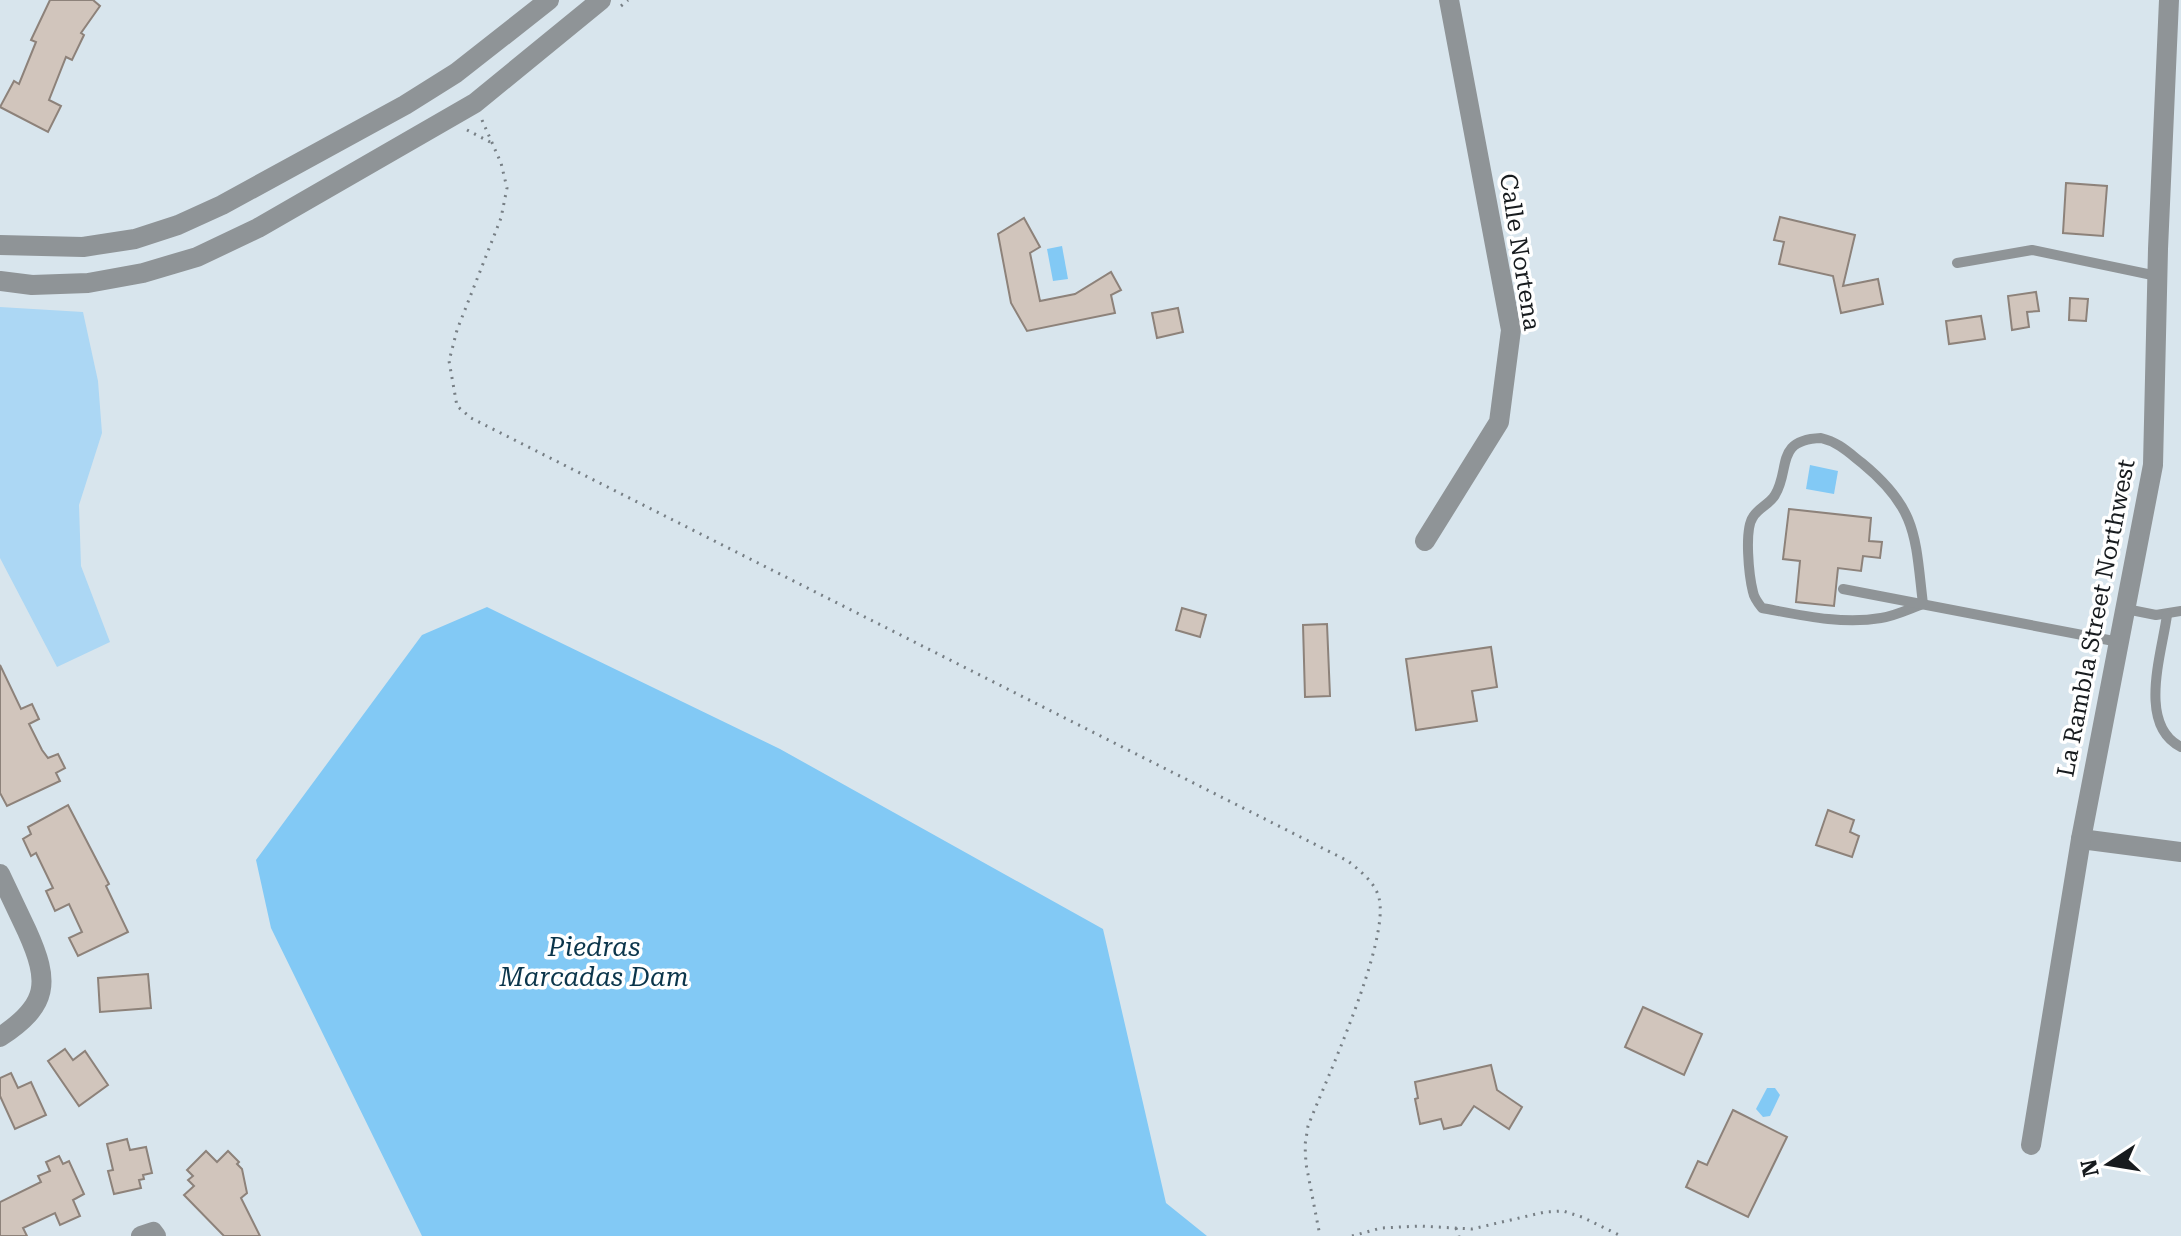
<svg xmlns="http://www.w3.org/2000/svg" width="2181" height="1236" font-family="'Roboto Serif',serif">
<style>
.green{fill:#acd7f4}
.water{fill:#82c9f5}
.building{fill:#d1c5bc;stroke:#8d827a;stroke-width:2}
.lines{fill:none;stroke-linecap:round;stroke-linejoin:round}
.path{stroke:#777f85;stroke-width:3;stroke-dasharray:2 6;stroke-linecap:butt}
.service{stroke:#8f9497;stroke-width:10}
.minor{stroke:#8f9497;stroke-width:20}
.tertiary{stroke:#8f9497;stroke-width:20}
.labels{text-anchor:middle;stroke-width:7;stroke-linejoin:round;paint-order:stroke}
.street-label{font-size:24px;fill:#171b1e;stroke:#fff}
.water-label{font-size:26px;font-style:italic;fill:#0b354b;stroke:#fff}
</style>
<rect width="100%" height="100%" fill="#d8e5ed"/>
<!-- green -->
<polygon class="green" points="0,307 83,312 98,381 102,433 79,505 81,566 110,642 57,667 0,558"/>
<!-- water -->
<g class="water">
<polygon points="1062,246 1068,279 1053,281 1047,249"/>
<polygon points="1810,465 1838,471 1834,494 1806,489"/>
<polygon points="487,607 780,749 1103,929 1166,1203 1207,1236 422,1236 271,928 256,860 422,635"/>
<polygon points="1767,1088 1775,1088 1780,1095 1770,1116 1763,1117 1756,1109"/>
</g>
<!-- building -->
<g class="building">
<polygon points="50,0 93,0 100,6 81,33 84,35 72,60 66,57 49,100 61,106 48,132 0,107 14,81 19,84 36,42 31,40"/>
<polygon points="2066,183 2107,186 2103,236 2063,233"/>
<polygon points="1780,217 1855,235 1843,286 1878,279 1883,304 1841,313 1833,276 1779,264 1784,242 1774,240"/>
<polygon points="1024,218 1040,247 1030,253 1040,301 1075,294 1111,272 1121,290 1111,295 1115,313 1027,331 1011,303 998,234"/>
<polygon points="2036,292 2039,311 2027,312 2029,327 2012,330 2008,296"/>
<polygon points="2070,298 2088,299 2086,321 2069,320"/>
<polygon points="1178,308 1183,332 1157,338 1152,313"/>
<polygon points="1981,316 1985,339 1949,344 1946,321"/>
<polygon points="1789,509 1871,518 1869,541 1882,542 1880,558 1863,556 1861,571 1838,568 1834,606 1796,602 1800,561 1783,559"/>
<polygon points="1182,608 1206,615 1200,637 1176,630"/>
<polygon points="1327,624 1330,696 1305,697 1303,625"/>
<polygon points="1491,647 1497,687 1472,691 1477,721 1416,730 1406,659"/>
<polygon points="0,665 21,709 32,704 39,719 29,724 42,750 48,758 58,754 65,768 56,773 60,781 7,806 0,793"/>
<polygon points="68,805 109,884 106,886 128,932 78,956 69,938 82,932 69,904 55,911 46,891 53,888 36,853 31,856 23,839 31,834 28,827"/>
<polygon points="1828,810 1854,820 1850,832 1859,836 1852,857 1816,845"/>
<polygon points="148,974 151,1008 100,1012 98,978"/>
<polygon points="1643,1007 1702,1034 1684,1075 1625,1047"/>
<polygon points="65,1049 73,1060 85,1051 108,1085 79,1106 48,1061"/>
<polygon points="1491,1065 1497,1090 1522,1107 1509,1129 1474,1106 1461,1125 1444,1129 1441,1119 1420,1124 1415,1099 1418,1098 1415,1082"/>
<polygon points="11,1073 18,1088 31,1082 46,1115 15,1129 0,1096 0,1078"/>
<polygon points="1733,1110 1787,1137 1748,1217 1686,1187 1698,1161 1707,1165"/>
<polygon points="127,1139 130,1150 146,1147 152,1173 143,1175 144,1179 139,1180 141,1188 114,1194 108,1171 113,1170 107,1144"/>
<polygon points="206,1151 217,1162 228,1151 239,1162 237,1164 242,1169 247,1193 241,1198 260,1236 224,1236 184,1195 194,1186 188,1180 193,1176 187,1170"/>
<polygon points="59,1156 63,1164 69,1161 84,1194 73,1200 80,1216 60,1225 55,1213 23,1228 27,1236 0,1236 0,1202 41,1182 38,1176 50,1171 46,1162"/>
</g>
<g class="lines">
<!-- path -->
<g class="path">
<polyline points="621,6 628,0"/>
<path d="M482 120 501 163 507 188 501 218 457 330 449 361 457 406 471 418 1348 861C1360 871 1375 882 1379 898 1390 942 1326 1080 1308 1126L1305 1145 1306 1164 1320 1236"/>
<polyline points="467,130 492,143"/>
<polyline points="1456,1228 1459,1236"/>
<polyline points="1352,1236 1381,1228 1420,1226 1472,1229 1545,1212 1563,1211 1582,1217 1621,1236"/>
</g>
<!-- service -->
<g class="service">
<polyline points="1957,263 2032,250 2157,276"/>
<path d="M1821 438C1838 442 1848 452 1862 463 1918 509 1915 537 1923 604 1909 609 1895 616 1881 618 1842 625 1800 615 1762 608 1758 603 1754 598 1753 592 1749 576 1744 530 1753 517 1758 508 1770 504 1775 495 1791 469 1774 440 1821 438Z"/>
<polyline points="1843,589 2119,642"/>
<polyline points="2126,609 2156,615 2181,611"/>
<path d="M2167 615C2162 653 2137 725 2181 747"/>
</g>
<!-- minor -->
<g class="minor">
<polyline points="1425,541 1499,422 1511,330 1449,0"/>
<polyline points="2081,839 2181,852"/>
<path d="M0 874C9 893 18 912 27 931 50 982 49 1005 0 1037"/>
<polyline points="2031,1145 2081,839 2153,465 2158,249 2169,0"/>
<polyline points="141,1236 153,1232 156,1236"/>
</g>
<!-- tertiary -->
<g class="tertiary">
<polyline points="0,245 83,247 135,239 178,225 222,205 405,105 456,73 549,0"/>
<polyline points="0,281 32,285 88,283 143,273 197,257 258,228 475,103 601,0"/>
</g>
</g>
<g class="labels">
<!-- street labels -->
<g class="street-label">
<text transform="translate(1520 252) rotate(81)" y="8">Calle Nortena</text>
<text transform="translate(2096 618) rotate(-79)" y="8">La Rambla Street Northwest</text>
</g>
<!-- water labels -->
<g class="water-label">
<text x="594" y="956">Piedras<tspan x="594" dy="30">Marcadas Dam</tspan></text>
</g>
</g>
<!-- north arrow -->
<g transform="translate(2109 1164) rotate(258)" stroke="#ffffff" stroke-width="6" paint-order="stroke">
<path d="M0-6L14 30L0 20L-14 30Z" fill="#171b1e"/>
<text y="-12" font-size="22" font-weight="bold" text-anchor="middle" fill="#171b1e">N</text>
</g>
</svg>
